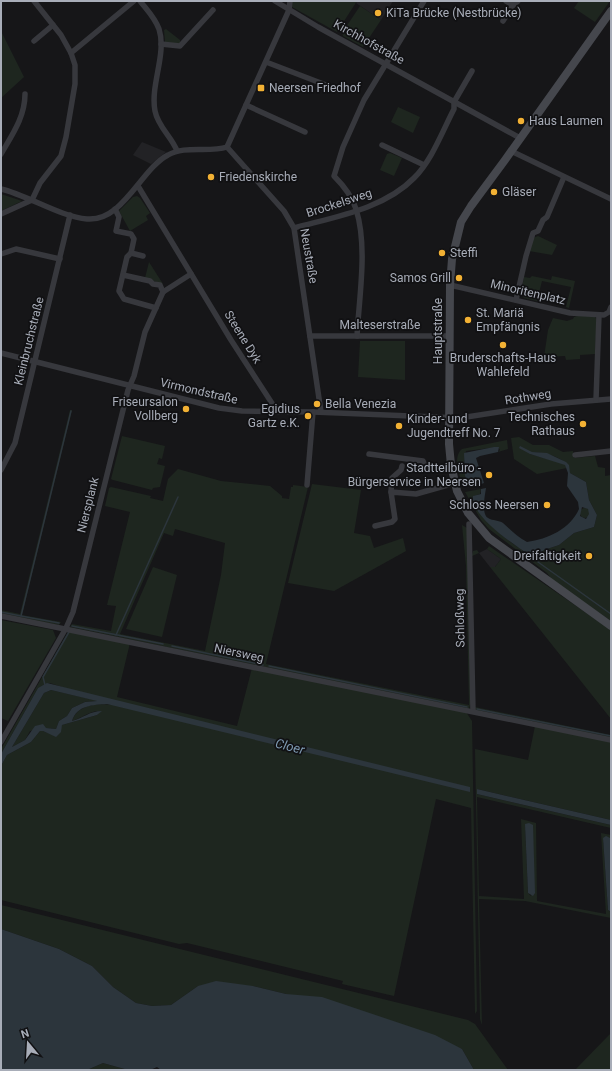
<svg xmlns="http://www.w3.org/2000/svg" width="612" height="1071" font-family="Roboto,sans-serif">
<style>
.built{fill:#222225}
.green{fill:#1e261f;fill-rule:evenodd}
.water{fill:#2c353c;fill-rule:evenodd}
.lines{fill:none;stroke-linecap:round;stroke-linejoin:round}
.stream{stroke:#2c353c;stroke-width:1.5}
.street{stroke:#37383d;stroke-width:5.5}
.secondary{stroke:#45474d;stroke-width:8}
.poi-dot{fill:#f2b134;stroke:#111113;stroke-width:1.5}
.labels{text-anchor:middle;stroke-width:3.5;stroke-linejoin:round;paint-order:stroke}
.poi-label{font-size:12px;fill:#a8adb8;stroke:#111113;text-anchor:start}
.street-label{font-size:12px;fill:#a8adb8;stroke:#111113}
.water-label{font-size:13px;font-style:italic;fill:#7f9bb3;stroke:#111113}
</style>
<rect width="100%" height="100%" fill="#161618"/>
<!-- built -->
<g class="built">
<polygon points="357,1 393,1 381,20 356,3"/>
<polygon points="142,142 166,152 151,164 133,155"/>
<polygon points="487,549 501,559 495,567 490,567 479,553"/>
</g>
<!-- green -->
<g class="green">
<polygon points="291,1 357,1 337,32 292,7"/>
<polygon points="579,1 610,1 595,22 574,8"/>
<polygon points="360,6 381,20 363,47 343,36 342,33"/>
<polygon points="166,29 180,40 180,43 178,44 165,42 164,30"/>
<polygon points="1,31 24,77 1,98"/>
<polygon points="398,107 420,117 413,133 391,122"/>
<polygon points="390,153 402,158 394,176 380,170 387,154"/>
<polygon points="1,194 22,201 1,211"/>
<polygon points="137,196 140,198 150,213 146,216 148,220 130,231 119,211 133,197"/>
<polygon points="538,236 557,245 552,255 529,251 533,238"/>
<polygon points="149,262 163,284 145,278"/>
<polygon points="532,276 551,280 552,276 575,281 569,308 566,307 571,287 542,281 537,301 524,298 521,294 524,277 530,278"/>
<polygon points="581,315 595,317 597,320 595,354 580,355 580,359 566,360 565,356 544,357 548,330 553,318 567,321 573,319 574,317"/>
<polygon points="360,341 405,341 405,380 358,377"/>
<polygon points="70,410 72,410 22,615 61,622 59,625 1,614 1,610 20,614"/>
<polygon points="122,436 165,446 162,459 159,458 157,464 165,466 160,487 153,488 152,490 113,480 111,479"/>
<path d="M519 437 533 445H549L563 452 573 451 574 458 595 456 598 467 605 468V476L611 475V621L553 581 547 573 489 529 481 520 465 492 481 489 480 494 474 496 473 499C487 527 508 541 534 558L544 550 559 545 574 533 594 527 597 515 589 500 586 482 570 473C568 457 547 453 532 452L530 454 565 464 567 468 537 474 514 459 511 438Z"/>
<path d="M507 440 508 449 498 452 500 450 498 447 466 451 464 463 466 478 470 480 478 479 481 484 463 486C460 476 452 457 462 449Z"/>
<path d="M178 469 221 481 270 486 282 496V498L289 499 291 487H293V485L308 487 266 664 469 705 466 566 462 525 467 528 471 701 469 709 70 627 72 624 111 631 116 606 107 605 130 512 105 506 109 488 111 487 151 496 150 498 163 501 168 479ZM175 529 225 543 221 575 205 651 120 634 164 533 173 536Z"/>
<polygon points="312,484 361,490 354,533 370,536 374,548 403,538 406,551 334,591 288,583"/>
<circle cx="585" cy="513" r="5"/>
<polygon points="489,546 611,630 611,719 490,567 495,567 501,559 487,549"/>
<polygon points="477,550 479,553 472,556 475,707 611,735 611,738 475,710 472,555 473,551"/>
<polygon points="153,567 177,575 162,637 126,629"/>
<polygon points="1,620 53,630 56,638 8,721 1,718"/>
<path d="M69 630 130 643 117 697 237 726 252 668 466 712 472 721 477 1011 475 1014 471 808 436 799 394 996 342 984 343 981 187 943 179 944 1 900V766L7 755 31 742 40 731H43L56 736 62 725 97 715 101 711C90 710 82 718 72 721 78 703 99 703 116 705L50 683 38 688 1 754V749Z"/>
<polygon points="51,690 99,701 85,702 72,708 67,716 59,721 56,729 46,728 30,731 25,740 12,747 44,693"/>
<path d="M535 726 611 742V820L477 789V794L611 825V828L477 797 479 896 524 899 521 819 536 823 537 901 606 914 601 833 611 835V849L610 838H603L608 910 611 912V918L525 901 479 899 482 1025 480 1019 475 749 528 760ZM525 824 531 896 528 893Z"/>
<polygon points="1,905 468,1020 475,1024 508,1070 474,1070 462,1049 286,994 253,986 198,986 171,1005 152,1006 136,1003 113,987 92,966 59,949 1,929"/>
<polygon points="611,1033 611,1070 575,1070"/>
<polygon points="103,1063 128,1070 87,1070"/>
</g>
<!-- water -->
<g class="water">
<path d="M520 446 532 452 547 453 566 462 569 465 570 473 586 482 589 500 597 515 594 527 574 533 559 545 544 550 534 558C519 548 470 517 473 496L481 494V489L486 488C485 495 481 514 488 518 493 521 499 520 503 523 511 530 517 537 527 542 548 539 570 529 579 509L578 502 567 486 568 473 565 465 530 454 519 448ZM582 507 588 509 589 514 586 519 580 516Z"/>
<polygon points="494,447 499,447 498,452 480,456 476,458 484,483 481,484 478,479 467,480 465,476 464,453"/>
<path d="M47 683 441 780 470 787V792L107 704C93 705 77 705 72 721 83 718 90 711 102 711L97 715 62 725 61 732 56 737 43 731H40L31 742 7 755 1 766V754L38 688ZM51 690 97 701 85 702 72 708 67 716 59 721 56 729 46 728 43 724 35 726 25 740 12 747 44 693Z"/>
<polygon points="477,789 611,820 611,825 477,794"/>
<polygon points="529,823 533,825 535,893 533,896 528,893 525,824"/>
<polygon points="606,836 610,838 611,912 608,910 603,838"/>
<polygon points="1,929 59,949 92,966 113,987 136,1003 152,1006 171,1005 198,986 216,981 253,986 286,994 322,997 435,1035 462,1049 474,1070 161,1070 157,1067 150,1070 128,1070 103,1063 87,1070 1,1070"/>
</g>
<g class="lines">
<!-- stream -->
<g class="stream">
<polyline points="535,558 538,562 611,614"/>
<polyline points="1,612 21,616"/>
<polyline points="59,623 21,616 71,411"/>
<polyline points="72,626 163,644"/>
<polyline points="116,635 178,497"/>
<polyline points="172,646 263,665"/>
<polyline points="269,666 467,707"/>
<polyline points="45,685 43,677 69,632"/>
<polyline points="477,709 611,736"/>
</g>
<!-- street -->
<g class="street">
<path d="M140 1C147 10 155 18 159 29 167 54 150 85 155 111 158 127 172 137 177 151"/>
<polyline points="275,1 318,27 520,138"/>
<polyline points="506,1 513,5 518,1"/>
<polyline points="503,21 513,5"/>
<polyline points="34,41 53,25"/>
<polyline points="161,44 180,46 213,10"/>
<polyline points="71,53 134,1"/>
<polyline points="266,62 326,85"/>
<polyline points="246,105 305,132"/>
<polyline points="382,145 424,165"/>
<polyline points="227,147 284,211 294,228 321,412"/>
<polyline points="227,147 289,10 290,1"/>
<polyline points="511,151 611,199"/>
<path d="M1 154C12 135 25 117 25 94"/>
<polyline points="138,186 231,340 277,411"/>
<path d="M1 189C27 195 61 217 87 219 123 222 141 169 168 155 185 145 209 153 227 147"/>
<polyline points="115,209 119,217 116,231 131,234 134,239 131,253 127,257 119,291 124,299 156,308"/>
<polyline points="1,214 32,200 40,183 61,156 66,137 75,84 75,65 71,53 61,35 34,1"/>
<path d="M294 228C334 217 384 209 414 178 432 160 442 132 454 109V102L472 71"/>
<polyline points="131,253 143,256"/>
<polyline points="1,254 16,249 60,259"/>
<polyline points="123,275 150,281 153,284 160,285 163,292"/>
<polyline points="450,285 570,313 604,315 609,312 611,307"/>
<polyline points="516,300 526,256 533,233 538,231 543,220 547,217 564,177"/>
<polyline points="310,336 450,336"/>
<path d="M357 336C359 297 368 247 356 209 352 196 343 185 334 176L343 147 364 100 424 1"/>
<polyline points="1,353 219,408 242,411 313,412 460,418 551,404 611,399"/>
<polyline points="596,400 599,315"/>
<polyline points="369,454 423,461 426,469"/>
<polyline points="575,455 611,451"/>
<polyline points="1,470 15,443 70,215"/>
<polyline points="307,485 313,412"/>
<polyline points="391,492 392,478 401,470 402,466"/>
<polyline points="469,524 473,711"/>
<polyline points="375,526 392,522 395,519 391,492 416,494 455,483"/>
<polyline points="1,616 611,740"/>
<polyline points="1,742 66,628 73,612 128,390 134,376 145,332 163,292 191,274"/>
</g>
<!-- secondary -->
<polyline class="secondary" points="611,11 505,160 471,206 461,222 452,259 450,285 449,444 451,465 457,491 468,513 489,538 611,626"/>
</g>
<!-- markers -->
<g class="poi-dot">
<circle cx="378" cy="13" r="4"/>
<rect x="257" y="84" width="8" height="8" rx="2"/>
<circle cx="521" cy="121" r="4"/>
<circle cx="211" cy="177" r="4"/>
<circle cx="494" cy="192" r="4"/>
<circle cx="442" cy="253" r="4"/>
<circle cx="459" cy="278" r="4"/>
<circle cx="468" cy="320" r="4"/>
<circle cx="503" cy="345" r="4"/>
<circle cx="317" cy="404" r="4"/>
<circle cx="186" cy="409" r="4"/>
<circle cx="308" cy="416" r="4"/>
<circle cx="583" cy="424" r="4"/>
<circle cx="399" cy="426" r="4"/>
<circle cx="489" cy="475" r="4"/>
<circle cx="547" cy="505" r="4"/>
<circle cx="589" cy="556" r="4"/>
</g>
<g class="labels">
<!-- poi labels -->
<g class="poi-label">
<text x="386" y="17">KiTa Brücke (Nestbrücke)</text>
<text x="269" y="92">Neersen Friedhof</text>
<text x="529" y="125">Haus Laumen</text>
<text x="219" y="181">Friedenskirche</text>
<text x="502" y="196">Gläser</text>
<text x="450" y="257">Steffi</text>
<text x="451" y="282" text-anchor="end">Samos Grill</text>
<text x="476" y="317">St. Mariä<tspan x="476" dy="14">Empfängnis</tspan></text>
<text x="503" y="362" text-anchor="middle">Bruderschafts-Haus<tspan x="503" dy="14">Wahlefeld</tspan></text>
<text x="178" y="406" text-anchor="end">Friseursalon<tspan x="178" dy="14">Vollberg</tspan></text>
<text x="325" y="408">Bella Venezia</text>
<text x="300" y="413" text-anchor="end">Egidius<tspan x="300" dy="14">Gartz e.K.</tspan></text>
<text x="575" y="421" text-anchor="end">Technisches<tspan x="575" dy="14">Rathaus</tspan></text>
<text x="407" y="423">Kinder- und<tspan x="407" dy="14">Jugendtreff No. 7</tspan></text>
<text x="481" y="472" text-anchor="end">Stadtteilbüro -<tspan x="481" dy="14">Bürgerservice in Neersen</tspan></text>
<text x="539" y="509" text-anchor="end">Schloss Neersen</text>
<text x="581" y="560" text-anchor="end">Dreifaltigkeit</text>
</g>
<!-- street labels -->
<g class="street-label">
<text transform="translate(369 42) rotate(29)" y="4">Kirchhofstraße</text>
<text transform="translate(339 203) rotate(-18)" y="4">Brockelsweg</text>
<text transform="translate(309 256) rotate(80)" y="4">Neustraße</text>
<text transform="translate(528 292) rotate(13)" y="4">Minoritenplatz</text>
<text x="380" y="329">Malteserstraße</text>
<text transform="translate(438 331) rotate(-90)" y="4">Hauptstraße</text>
<text transform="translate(243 337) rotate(58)" y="4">Steene Dyk</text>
<text transform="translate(29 341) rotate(-76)" y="4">Kleinbruchstraße</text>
<text transform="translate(199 391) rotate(13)" y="4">Virmondstraße</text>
<text transform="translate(528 397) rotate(-9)" y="4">Rothweg</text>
<text transform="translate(88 505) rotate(-76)" y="4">Niersplank</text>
<text transform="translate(460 618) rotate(-91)" y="4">Schloßweg</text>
<text transform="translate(239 653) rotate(12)" y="4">Niersweg</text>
</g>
<!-- water labels -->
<g class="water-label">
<text transform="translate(290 746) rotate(14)" y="5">Cloer</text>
</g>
</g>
<!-- border -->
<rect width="612" height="1071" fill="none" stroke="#a8adb8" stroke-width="4"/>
<!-- north arrow -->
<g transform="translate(28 1043) rotate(342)" stroke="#111113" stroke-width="3" paint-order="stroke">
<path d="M0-3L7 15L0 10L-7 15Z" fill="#a8adb8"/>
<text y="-6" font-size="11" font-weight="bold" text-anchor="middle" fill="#a8adb8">N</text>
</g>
</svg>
